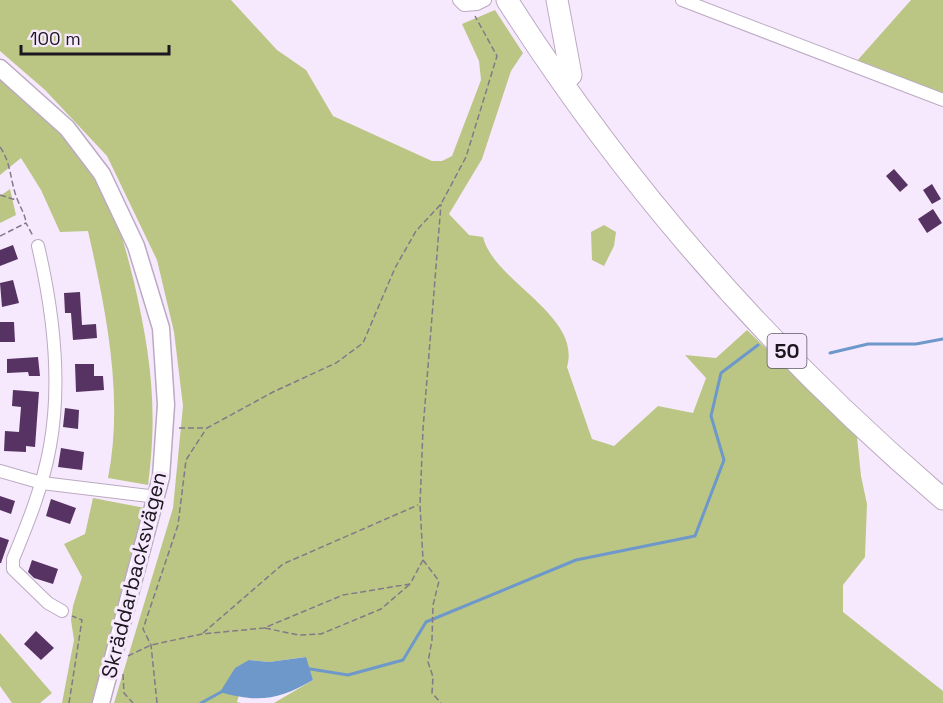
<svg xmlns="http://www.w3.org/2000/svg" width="943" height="703" font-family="'Space Grotesk',sans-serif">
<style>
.forest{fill:#bbc685}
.water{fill:#6e98ca}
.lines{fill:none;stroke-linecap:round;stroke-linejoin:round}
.stream{stroke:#6e98ca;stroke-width:3}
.building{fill:#563362}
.street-casing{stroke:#bbaac2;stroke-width:14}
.secondary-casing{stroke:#bbaac2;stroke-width:19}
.highway-casing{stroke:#bbaac2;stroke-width:23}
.path{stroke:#837987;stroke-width:1.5;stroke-dasharray:6 3;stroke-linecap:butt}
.street{stroke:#fff;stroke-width:12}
.secondary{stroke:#fff;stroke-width:16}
.highway{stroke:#fff;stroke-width:21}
.labels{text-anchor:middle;stroke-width:6;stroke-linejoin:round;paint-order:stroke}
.shield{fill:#f7e9fd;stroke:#5e5562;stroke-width:1.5}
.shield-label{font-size:20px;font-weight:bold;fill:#1c161f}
.street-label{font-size:21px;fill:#1c161f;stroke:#f7e9fd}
</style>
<rect width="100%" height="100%" fill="#f7e9fd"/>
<!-- forest -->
<g class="forest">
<path d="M0 0H231L277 50 306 70 333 116 432 161H442L452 156 481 80 479 61 462 24 495 10 523 53 511 71 482 159 449 214 469 235 483 237C494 282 582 315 567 367L592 439 614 446 658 406 693 413 706 378 685 355 716 358 747 330 857 437 861 476 867 504 865 557 843 585V612L943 691V703H274L313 680 305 657 269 662 249 660 237 702 241 703H114L173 508 183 406 174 332 157 260 107 156 45 90 0 51Z"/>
<polygon points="911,0 943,0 943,93 856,62"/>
<path d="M0 77C42 111 77 149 105 196 119 221 127 254 134 282 151 356 158 409 148 485L108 478C124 396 106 311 88 231L60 232 41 190 21 158 0 175Z"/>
<polygon points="10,189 16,215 0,223 0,196"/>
<polygon points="604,225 616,232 614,246 604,266 592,260 591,232"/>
<path d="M93 498 145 508C131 574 107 637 94 703H62L74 640 71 620 73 606 82 577 64 544 85 534Z"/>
<polygon points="0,633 52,693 40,703 12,703 0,686"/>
</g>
<!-- water -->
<path class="water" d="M306 657 313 680C279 700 258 703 220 692L235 668 249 660 269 662Z"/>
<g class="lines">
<!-- stream -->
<g class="stream">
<polyline points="830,353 868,344 916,344 943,339"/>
<polyline points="304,668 348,675 403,660 426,622 576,560 695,536 724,460 711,416 721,373 758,345"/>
<polyline points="201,703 223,691"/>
</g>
</g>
<!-- building -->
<g class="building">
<polygon points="894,169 908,185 900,192 886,176"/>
<polygon points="932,184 941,199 932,204 923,190"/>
<polygon points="933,209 942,223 927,233 918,219"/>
<polygon points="13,245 18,259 0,266 0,250"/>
<polygon points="13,280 19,303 2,307 0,283"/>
<polygon points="80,292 82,325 96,324 97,338 73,340 71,313 65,313 64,293"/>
<polygon points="0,322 14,322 15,342 0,342"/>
<polygon points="38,357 40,376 29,376 28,372 7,373 7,359"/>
<polygon points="75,364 94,364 94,376 103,376 104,390 76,392"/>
<polygon points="13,390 39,392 35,447 26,446 26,452 4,451 5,431 19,432 21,407 12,406"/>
<polygon points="65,408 79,410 78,429 63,427"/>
<polygon points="61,448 84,452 82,470 58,467"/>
<polygon points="0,496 15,501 11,514 0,510"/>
<polygon points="51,499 76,508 70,524 46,516"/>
<polygon points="0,537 9,540 1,563 0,563"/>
<polygon points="32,560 58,569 53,584 34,578 28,572"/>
<polygon points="36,631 54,648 41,660 24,644"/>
</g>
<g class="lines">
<defs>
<g id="street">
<polyline points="459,0 464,5 477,4 485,0"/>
<polyline points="682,0 943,100"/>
<path d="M38 246C53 310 62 380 50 446 43 486 28 523 13 559V569L48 603 62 611"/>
<polyline points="0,471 42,483 157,497"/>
</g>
<polyline id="secondary" points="0,68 67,128 102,174 136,246 161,328 166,405 161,477 101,703"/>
<g id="highway">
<path d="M507 0C626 187 774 355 943 499"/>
<polyline points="557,0 571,75"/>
</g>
</defs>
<!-- street casing -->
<use href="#street" class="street-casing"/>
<!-- secondary casing -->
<use href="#secondary" class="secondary-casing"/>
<!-- highway casing -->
<use href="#highway" class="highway-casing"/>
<!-- path -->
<g class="path">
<path d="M0 147C12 164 10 183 18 201 21 209 25 214 26 223"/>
<polyline points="0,195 16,200"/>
<polyline points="0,236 26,223 33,236"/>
<polyline points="179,428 207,428 273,392 336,363 363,343 395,268 416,231 441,204 466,157 497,56 475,16"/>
<polyline points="423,560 439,581 433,605 432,640 428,662 433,677 432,693 441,703"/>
<polyline points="265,628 298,635 321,634 381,609 410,584"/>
<polyline points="203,633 283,564 418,505"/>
<polyline points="128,656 151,645 202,634 264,628 343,595 410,584 423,560 420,505 423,429 441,204"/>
<polyline points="123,674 124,693 133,703"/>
<polyline points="69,703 82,620 72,616"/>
<polyline points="157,703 151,645 143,629 178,525 186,460 206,429"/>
</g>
<!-- street -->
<use href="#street" class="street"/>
<!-- secondary -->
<use href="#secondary" class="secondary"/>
<!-- highway -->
<use href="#highway" class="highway"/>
</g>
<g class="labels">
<!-- shield labels -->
<rect class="shield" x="767.5" y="334" width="39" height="34" rx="4.5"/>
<g class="shield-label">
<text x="787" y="358">50</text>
</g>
<!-- street labels -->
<g class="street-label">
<text transform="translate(134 575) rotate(-76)" y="7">Skräddarbacksvägen</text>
</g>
</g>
<!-- scale -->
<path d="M21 45v9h148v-9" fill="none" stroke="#1c161f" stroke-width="3"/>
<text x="30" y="45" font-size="18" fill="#1c161f" stroke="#f7e9fd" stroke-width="4.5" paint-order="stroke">100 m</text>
</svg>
